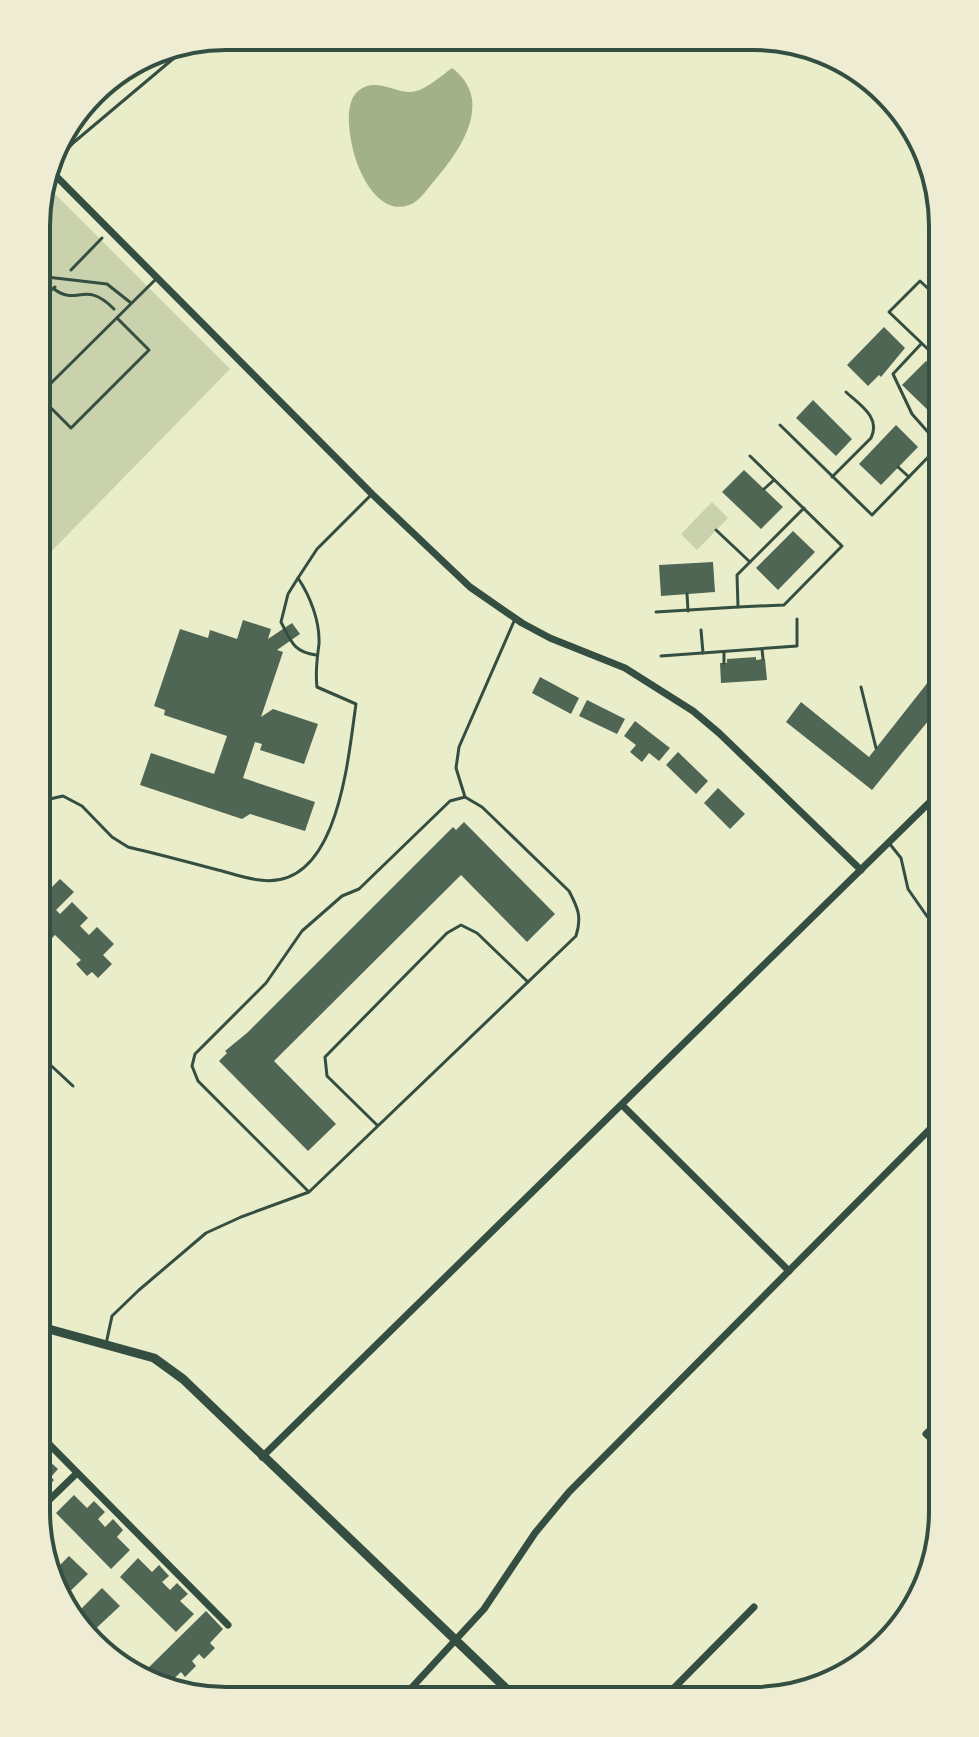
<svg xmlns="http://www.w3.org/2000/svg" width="979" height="1737" font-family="Poppins,sans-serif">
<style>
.green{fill:#cad2ad}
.water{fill:#a3b18a}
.building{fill:#4f6655}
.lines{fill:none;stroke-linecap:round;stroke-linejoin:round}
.path{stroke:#344e41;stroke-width:3}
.service{stroke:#344e41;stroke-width:3}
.minor{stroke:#344e41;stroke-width:7}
.tertiary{stroke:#344e41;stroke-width:9}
.rim{fill:none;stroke:#344e41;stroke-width:4}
</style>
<rect width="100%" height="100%" fill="#e9edc9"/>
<!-- green -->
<g class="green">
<polygon points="48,187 230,369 40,563 38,201 40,195"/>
<polygon points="712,502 728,518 697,550 681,534"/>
</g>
<!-- water -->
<path class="water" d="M452 68C495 100 461 150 435 180 428 188 419 202 409 205 377 217 356 168 352 145 349 130 345 104 357 92 374 76 393 92 410 92 424 92 441 76 452 68Z"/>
<!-- building -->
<g class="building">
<polygon points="884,327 905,348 881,377 879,375 868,386 847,365"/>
<polygon points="926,361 934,369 935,417 902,385"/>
<polygon points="813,400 852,439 836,456 796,418"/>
<polygon points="896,425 918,447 881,485 859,464"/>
<polygon points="744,470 783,507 761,529 722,492"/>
<polygon points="793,531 815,552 778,590 756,568"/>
<polygon points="713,562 715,592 661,596 659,565"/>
<polygon points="243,620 271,629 268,639 292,623 300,634 277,650 283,652 261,717 273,709 318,724 304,764 260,750 262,744 255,742 243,778 315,802 305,831 250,814 242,819 140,785 151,753 214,774 227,736 164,715 165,710 154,706 180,629 208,638 210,630 237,639"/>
<polygon points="756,657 756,660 765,659 767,680 721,683 720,663 727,663 727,659"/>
<polygon points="936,672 937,710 872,790 786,722 801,702 869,757"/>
<polygon points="540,677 579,698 571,714 532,693"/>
<polygon points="587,700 625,719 617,734 579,716"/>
<polygon points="635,721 670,748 659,761 649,753 642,762 630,752 636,745 624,736"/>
<polygon points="678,752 708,781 696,794 666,765"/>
<polygon points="718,788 745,814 730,829 704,803"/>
<polygon points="464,822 555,914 527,942 461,875 274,1061 336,1124 308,1151 219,1061 227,1053 225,1051 247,1033 453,827 456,830"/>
<polygon points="60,879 74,892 56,910 60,914 72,902 88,918 80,926 89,935 97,927 114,944 103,955 112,964 98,978 92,972 87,976 76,964 81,960 55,935 50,940 42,932 45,924 42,914 48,908 42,902 42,897"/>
<polygon points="48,1460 58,1469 51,1477 54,1480 46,1489 46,1461"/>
<polygon points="74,1495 87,1508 94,1501 105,1512 98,1519 105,1527 113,1519 123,1530 117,1537 130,1550 111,1569 56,1513"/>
<polygon points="69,1556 88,1574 64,1597 49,1576"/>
<polygon points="138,1558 152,1572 159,1565 169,1576 162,1582 170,1590 177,1583 188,1594 180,1601 194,1614 176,1632 120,1577"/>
<polygon points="102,1588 120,1606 90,1634 76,1614"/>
<polygon points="206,1611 223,1629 210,1643 215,1648 204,1659 199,1654 192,1661 196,1666 185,1677 181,1672 167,1685 141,1675"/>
</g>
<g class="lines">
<!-- path -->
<g class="path">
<polyline points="71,270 102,238"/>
<path d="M54 289C78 307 84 279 114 309"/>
<polyline points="934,294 920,281 889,312 934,355"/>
<polyline points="38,300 55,287"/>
<polyline points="921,344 893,374 912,414 935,440"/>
<polyline points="780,425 872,515 935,450"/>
<polyline points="898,467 909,477"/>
<path d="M832 477 871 438C881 417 860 405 846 392"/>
<polyline points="764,489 774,480"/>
<polyline points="716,530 750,562"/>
<polyline points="687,594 688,611"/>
<polyline points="738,607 784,605 842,546 750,456"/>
<polyline points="656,612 738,607 737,575 804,508"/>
<polyline points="701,630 703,653"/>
<polyline points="762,649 763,659"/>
<polyline points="724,652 724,663"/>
<polyline points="661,656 797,646 797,619"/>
<polyline points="861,687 876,748"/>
</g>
<!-- service -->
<g class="service">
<polyline points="63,133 73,143"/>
<polyline points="49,170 73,143 180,53 187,44"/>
<polyline points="38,276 107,284 131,303"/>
<polyline points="39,395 155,280"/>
<polyline points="39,396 71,428 149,350 117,318"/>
<path d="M298 578 288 594 281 622C291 641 293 652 316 655"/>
<polyline points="465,797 456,768 459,747 515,619"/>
<path d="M41 801 63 796 82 806 112 837 128 847C158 854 188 862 218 870 231 873 246 879 260 880 339 891 348 757 356 704L317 687C315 671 317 660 319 644 320 621 310 596 298 578L317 549 372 494"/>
<polyline points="889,843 901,858 908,889 938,932"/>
<polyline points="43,1058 73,1086"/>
<polyline points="377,1125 327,1076 325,1057 447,933 461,925 477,933 528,982"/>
<path d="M106 1344 112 1316 139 1290 206 1233 241 1217 309 1192 576 936C582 917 578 908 569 891L482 807 465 797 450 801 359 889 342 896 302 931 266 983 195 1054 192 1066 198 1081 309 1192"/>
</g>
<!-- minor -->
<g class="minor">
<polyline points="48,168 372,494 470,587 522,623 550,638 625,668 693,711 719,733 861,870"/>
<polyline points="622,1105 789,1271"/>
<polyline points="942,1418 926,1434 942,1449"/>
<polyline points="45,1440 228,1625"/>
<polyline points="262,1457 937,795"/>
<polyline points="46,1503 77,1473"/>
<polyline points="669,1693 754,1607"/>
<polyline points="404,1696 484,1609 535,1533 569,1492 936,1123 940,1126"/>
</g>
<!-- tertiary -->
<polyline class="tertiary" points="45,1328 154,1358 183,1379 513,1695"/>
</g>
<!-- crop -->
<path d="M0 0H979V1737H0ZM226 50H753A176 176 0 0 1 929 226V1511A176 176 0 0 1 753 1687H226A176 176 0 0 1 50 1511V226A176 176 0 0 1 226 50Z" fill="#eeecd3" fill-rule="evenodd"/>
<path class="rim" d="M226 50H753A176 176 0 0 1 929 226V1511A176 176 0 0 1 753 1687H226A176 176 0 0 1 50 1511V226A176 176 0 0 1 226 50Z"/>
</svg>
